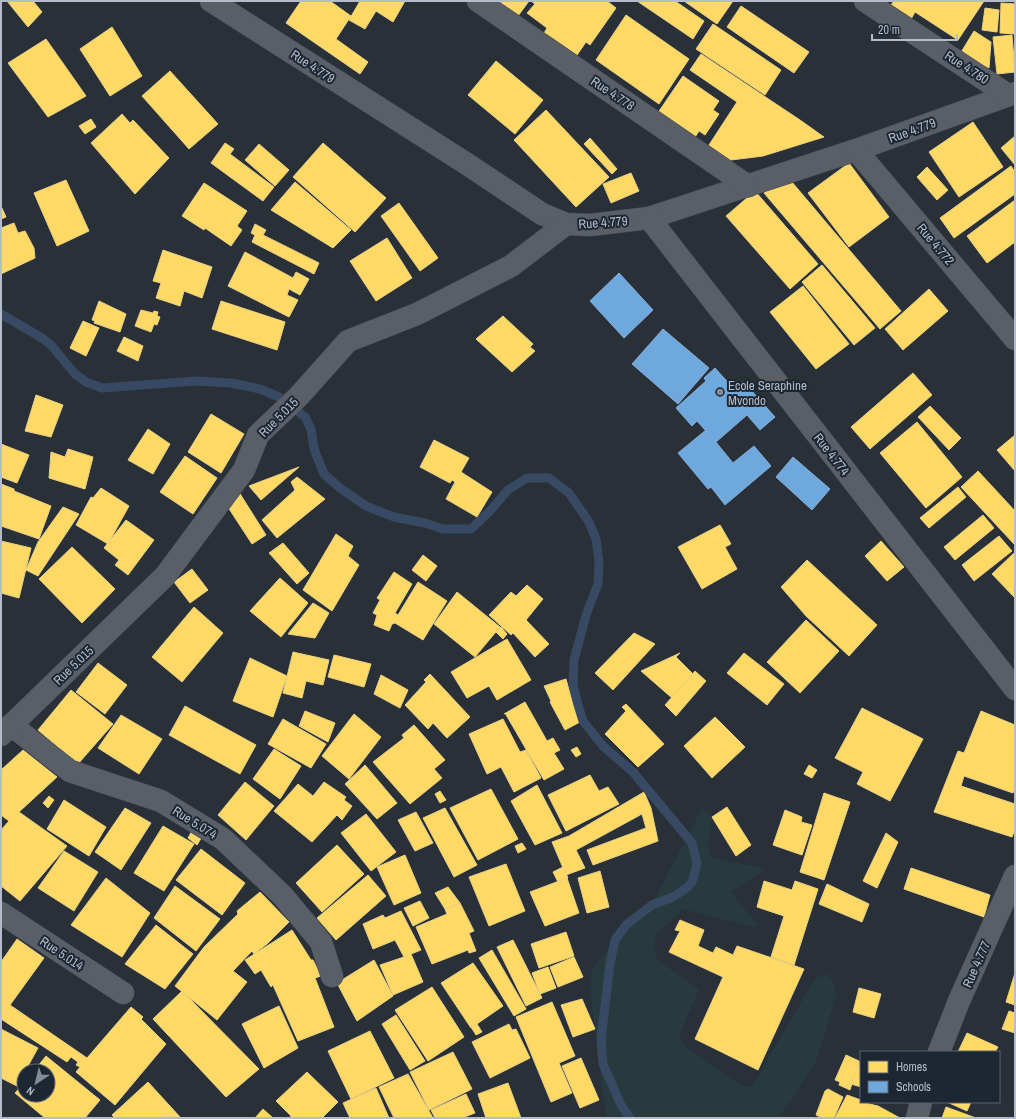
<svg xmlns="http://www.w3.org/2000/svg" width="1016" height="1119" font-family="'Archivo Narrow',sans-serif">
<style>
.green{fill:#273a3e}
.homes{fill:#ffd966;stroke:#e8d084}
.schools{fill:#6fa8dc;stroke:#84aed6}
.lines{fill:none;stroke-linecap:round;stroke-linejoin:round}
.stream{stroke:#384963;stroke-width:9}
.minor-casing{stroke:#484c53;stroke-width:23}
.minor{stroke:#5a5e66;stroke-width:22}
.poi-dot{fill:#848b96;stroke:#1d2633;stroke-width:1.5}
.labels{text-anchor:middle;stroke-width:4;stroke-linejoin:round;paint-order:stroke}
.street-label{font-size:13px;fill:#b4bcc9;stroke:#1d2633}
.poi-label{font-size:13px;fill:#b4bcc9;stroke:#1d2633;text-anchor:start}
</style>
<rect width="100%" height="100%" fill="#2a3038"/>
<!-- green -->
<polygon class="green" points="702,808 712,817 708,845 711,858 759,867 764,870 731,892 757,924 756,928 683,909 656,935 654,948 657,960 699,989 679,1036 685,1046 740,1085 752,1087 815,978 828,974 835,985 836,997 816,1061 796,1094 777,1118 606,1118 590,990 592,970 626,925 652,905"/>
<!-- homes -->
<g class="homes">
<polygon points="7,1 33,1 42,12 28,27"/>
<polygon points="301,1 330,1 351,16 336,39 368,62 360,74 286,23"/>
<polygon points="360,1 359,1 405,1 393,22 376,11 365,29 349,20"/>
<polygon points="496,1 529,1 518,16"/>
<polygon points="531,1 607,1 616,8 590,45 586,42 575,58 543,35 547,28 527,13 535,4"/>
<polygon points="637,1 675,1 704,21 693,39"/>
<polygon points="684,1 733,1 717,24"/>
<polygon points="894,1 984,1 958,40 915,12 911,19 890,6"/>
<polygon points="1001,3 1015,4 1015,34 1000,33"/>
<polygon points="741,6 809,52 794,73 727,27"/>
<polygon points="985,8 999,10 997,32 982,30"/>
<polygon points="626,15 689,59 659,104 596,60"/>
<polygon points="713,24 781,70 765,95 696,49"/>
<polygon points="112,27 142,76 110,96 80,49"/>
<polygon points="974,31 991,42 989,68 960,54"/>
<polygon points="1012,35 1015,72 997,74 993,37"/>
<polygon points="46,39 86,96 48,117 8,63"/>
<polygon points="701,54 800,120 824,137 763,156 723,161 707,148 737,102 690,70"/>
<polygon points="496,61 543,100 515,134 468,95"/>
<polygon points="170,71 218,124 189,149 142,96"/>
<polygon points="683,76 719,101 713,110 719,114 705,135 699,131 690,145 653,120"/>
<polygon points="546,110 609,177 576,207 514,140"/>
<polygon points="122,114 130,123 133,120 169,158 135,194 91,143"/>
<polygon points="91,119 96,127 85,134 79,126"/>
<polygon points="973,122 1003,167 959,197 929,152"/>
<polygon points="1015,136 1015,165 1001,148"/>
<polygon points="590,138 617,169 612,174 584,144"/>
<polygon points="225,143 234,149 230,154 274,187 263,201 211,163"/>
<polygon points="323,143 386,198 355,232 293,177"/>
<polygon points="259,144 289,170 275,186 245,160"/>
<polygon points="849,163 889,217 849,247 808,193"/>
<polygon points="1011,166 1015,172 1015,194 954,238 940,218"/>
<polygon points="927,167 948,190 937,200 917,177"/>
<polygon points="631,173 639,191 611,203 603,184"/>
<polygon points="786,175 901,311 880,329 764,193"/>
<polygon points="66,180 89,231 57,246 34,193"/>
<polygon points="295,182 351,230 333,248 271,210"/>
<polygon points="204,183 247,211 237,226 242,230 231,246 205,228 204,230 182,216"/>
<polygon points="755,191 818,264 790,289 726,216"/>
<polygon points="1015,200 1015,242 987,263 967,236"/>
<polygon points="399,203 438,258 420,271 381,216"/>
<polygon points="1,206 6,217 1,219"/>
<polygon points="14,223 18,233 25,231 34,248 35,258 1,274 1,228"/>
<polygon points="255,224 266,230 263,235 319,263 314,274 252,242 255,235 251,233"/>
<polygon points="387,238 412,278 376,301 350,261"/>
<polygon points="163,250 212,267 202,298 184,291 180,306 156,298 161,283 153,281"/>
<polygon points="245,252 293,278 296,272 309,279 300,295 289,289 287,295 298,300 289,317 228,286"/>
<polygon points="822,265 875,328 854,345 802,282"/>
<polygon points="803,286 849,344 816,369 770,312"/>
<polygon points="929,289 948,311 903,350 885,329"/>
<polygon points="99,301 126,314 120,332 94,323 95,321 92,320"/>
<polygon points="221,301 285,322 277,350 212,329"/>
<polygon points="141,310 153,313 154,311 158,312 157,316 160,317 157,325 154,324 151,332 135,326"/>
<polygon points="503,316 533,344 530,347 535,351 512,372 476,339"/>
<polygon points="83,321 99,328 86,356 70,348"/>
<polygon points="124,337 143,346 138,361 117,351"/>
<polygon points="913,373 932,395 870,449 851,427"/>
<polygon points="36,395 63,405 51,437 25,431"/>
<polygon points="930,406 961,438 949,450 918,417"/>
<polygon points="211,414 244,434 221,473 188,452"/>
<polygon points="917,422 962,477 926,508 880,453"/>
<polygon points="148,429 170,444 153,474 128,460"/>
<polygon points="1015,435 1015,471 997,450"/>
<polygon points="434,440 469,458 461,472 492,492 477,517 446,499 455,482 452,480 450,483 420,467"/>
<polygon points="1,444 29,455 17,483 1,477"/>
<polygon points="68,449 93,457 85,489 49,478 51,452 65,457"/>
<polygon points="185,456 217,478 193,514 160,492"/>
<polygon points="299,467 261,500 249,486"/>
<polygon points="978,471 1015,511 1014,544 961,487"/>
<polygon points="297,477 325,499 277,538 262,520 295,490 291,482"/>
<polygon points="1,484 14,489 14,491 51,506 39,539 1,526"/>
<polygon points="958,487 966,497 929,528 920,518"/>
<polygon points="101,488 129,506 108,544 76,525 91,497 93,498"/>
<polygon points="237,489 266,535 252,544 222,498"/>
<polygon points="63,507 79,514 38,576 26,570 38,542"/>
<polygon points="983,515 994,528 955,560 944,547"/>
<polygon points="126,520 154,540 128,575 115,565 119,560 104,548"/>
<polygon points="720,525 731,544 725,547 737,569 702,589 678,547"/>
<polygon points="336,534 353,546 348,556 359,565 332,611 303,590"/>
<polygon points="999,536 1012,551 974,581 962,565"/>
<polygon points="1,541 31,548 19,598 1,593"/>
<polygon points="881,541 904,567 887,581 865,556"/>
<polygon points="283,543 309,573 297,584 269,553"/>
<polygon points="72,547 115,589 82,623 39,579"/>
<polygon points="1015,552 1015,598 992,574"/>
<polygon points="423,555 437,566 426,581 412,570"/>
<polygon points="807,560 877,625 849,656 806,616 781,587"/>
<polygon points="192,569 208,590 190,603 174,582"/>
<polygon points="394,572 412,584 395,613 398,615 418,582 447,601 423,640 395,623 392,624 389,631 374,625 377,615 373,613 380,600 377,598"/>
<polygon points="280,578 308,603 281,637 250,611"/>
<polygon points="527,585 543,599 526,620 549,644 535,657 513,633 511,635 489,615 511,592 516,596"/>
<polygon points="457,592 500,627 475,657 434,624"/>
<polygon points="313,603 329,613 315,638 288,634"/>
<polygon points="194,607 223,633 182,682 152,657"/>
<polygon points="806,620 839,651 800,693 767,662"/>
<polygon points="501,627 507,634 503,639 496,632"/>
<polygon points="634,633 655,644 613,690 595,673"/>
<polygon points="507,639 531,680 497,700 489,686 467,698 451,672"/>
<polygon points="293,652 329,660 323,685 306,681 302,698 283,693"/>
<polygon points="680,653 676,657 693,674 672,698 641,671"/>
<polygon points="744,653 784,684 767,705 727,673"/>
<polygon points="334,655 371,664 364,687 328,677"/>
<polygon points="250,658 287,676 273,717 233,701"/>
<polygon points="98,663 127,685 105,714 76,692"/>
<polygon points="695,671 706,681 676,716 665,705"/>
<polygon points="430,674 470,717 447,738 433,723 428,729 405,705 426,682 424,680"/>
<polygon points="381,675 408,690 400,708 374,694"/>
<polygon points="566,679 573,704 580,722 565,730 550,702 551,701 544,686"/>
<polygon points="71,690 113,724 78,764 38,730"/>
<polygon points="525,702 547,741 553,738 560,750 554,753 564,769 544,780 505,713 504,714"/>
<polygon points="626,704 664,744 638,767 605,734 626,711 622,707"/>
<polygon points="185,706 256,745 240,774 169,735"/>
<polygon points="862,708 923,739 890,801 857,784 863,772 835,758"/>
<polygon points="305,711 335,723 328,742 299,726"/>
<polygon points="981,711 1015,725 1015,788 1013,793 964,776 961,786 1015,804 1015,829 1012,837 934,812 958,751 964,753"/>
<polygon points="354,714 381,737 349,779 322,756"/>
<polygon points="121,715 162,739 139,774 98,748"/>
<polygon points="715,717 745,747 712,778 684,746"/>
<polygon points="283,719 326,744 311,768 268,744"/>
<polygon points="503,719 520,752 526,750 541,778 514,792 501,767 487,774 469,734"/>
<polygon points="414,725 445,760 434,769 442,778 410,804 373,762 404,738 402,735"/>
<polygon points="577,747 581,754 576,757 571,750"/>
<polygon points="274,749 301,766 280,799 253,779"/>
<polygon points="23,750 57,777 19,812 67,846 20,901 1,886 1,830 9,821 1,815 1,770"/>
<polygon points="365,765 397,803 377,819 345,784"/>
<polygon points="809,765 817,770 812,778 804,774"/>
<polygon points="590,775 599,791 608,787 619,804 566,831 548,795"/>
<polygon points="245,782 274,806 246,840 218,815"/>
<polygon points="324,782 346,797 344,800 352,806 342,820 337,815 312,842 274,811 298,784 313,796"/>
<polygon points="537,785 562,833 535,845 511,801"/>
<polygon points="491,789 518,839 478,860 450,808"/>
<polygon points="440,791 446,800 440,803 435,794"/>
<polygon points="644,792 651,808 658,841 593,865 587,850 646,828 642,814 576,850 585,868 566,875 552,842 569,836"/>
<polygon points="824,793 850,802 824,880 800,872"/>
<polygon points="49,796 54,800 48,808 43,803"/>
<polygon points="64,800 106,827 89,856 47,829"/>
<polygon points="727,807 751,845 736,856 712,817"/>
<polygon points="125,808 151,823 121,870 95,852"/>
<polygon points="445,808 477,865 454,877 423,818"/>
<polygon points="785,810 802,817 801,822 812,825 802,855 773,845"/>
<polygon points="416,812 433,843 415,851 398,820"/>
<polygon points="366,814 396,852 371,871 341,833"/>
<polygon points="163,826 194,844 164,891 134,873"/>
<polygon points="193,829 203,835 197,845 188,838"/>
<polygon points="886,833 898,842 877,888 863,881"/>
<polygon points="522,843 526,849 518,853 515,846"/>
<polygon points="337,845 364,874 322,912 296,883"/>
<polygon points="201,849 245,883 222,915 176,880"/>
<polygon points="64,851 98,872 74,911 38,888"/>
<polygon points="405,855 421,893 394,905 377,867"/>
<polygon points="506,864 525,911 489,926 469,877"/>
<polygon points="563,867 568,878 558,882 553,872"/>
<polygon points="911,868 990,895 984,917 904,889"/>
<polygon points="600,871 609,907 587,913 578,878"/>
<polygon points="368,875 386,896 336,940 317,918"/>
<polygon points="106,878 150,913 122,957 71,925"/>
<polygon points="567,878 579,913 545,926 530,892"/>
<polygon points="764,881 792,890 795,881 818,889 794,965 771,957 784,916 757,907"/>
<polygon points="827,884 869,904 862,922 819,904"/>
<polygon points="175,886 220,919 196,951 154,918"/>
<polygon points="448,887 460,903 445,909 435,893"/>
<polygon points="260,892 289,922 267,944 254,954 252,951 233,971 247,982 217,1020 175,986 204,947 238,914 237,911"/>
<polygon points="420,901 429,918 413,926 404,908"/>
<polygon points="460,903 474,931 469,933 476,951 469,953 468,950 432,964 416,927 447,914 445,909"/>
<polygon points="401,911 421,950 411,954 423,982 393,995 380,965 404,957 395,940 373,949 363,924 383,915 385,918"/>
<polygon points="680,920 704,930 698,946 713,953 716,947 733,955 737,946 804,969 758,1070 695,1039 723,977 669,952 680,931 675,930"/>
<polygon points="156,925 193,954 165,989 125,964"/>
<polygon points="292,930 311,960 313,960 321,976 315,978 334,1027 298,1041 273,985 271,987 261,970 255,974 245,960"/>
<polygon points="566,932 574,956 539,968 531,944"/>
<polygon points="17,939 44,958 10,1005 87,1058 131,1007 143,1017 141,1019 166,1044 115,1105 76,1072 80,1067 76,1065 78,1062 71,1057 67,1062 1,1019 1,962"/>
<polygon points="513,940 542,998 526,1006 497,947"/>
<polygon points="492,950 526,1009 514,1016 479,958"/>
<polygon points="574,957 583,977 558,987 550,967"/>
<polygon points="374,960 393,996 357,1021 337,983"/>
<polygon points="473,963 503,1006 471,1028 441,983"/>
<polygon points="548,967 556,988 540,994 532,973"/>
<polygon points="1015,973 1015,1005 1006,1002"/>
<polygon points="432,987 464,1037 428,1061 395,1010"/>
<polygon points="859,988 881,994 874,1018 853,1012"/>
<polygon points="182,991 259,1069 226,1097 153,1019"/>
<polygon points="582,999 595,1029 573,1037 561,1005"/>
<polygon points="552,1002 575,1056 559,1063 572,1093 551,1102 516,1017"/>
<polygon points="279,1006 298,1048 264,1068 242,1024"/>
<polygon points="1009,1011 1015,1013 1015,1033 1002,1029"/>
<polygon points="396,1015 425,1061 410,1070 382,1024"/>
<polygon points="477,1024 482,1032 476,1035 471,1027"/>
<polygon points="509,1024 512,1030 516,1029 530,1058 490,1078 472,1042"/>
<polygon points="1,1029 38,1048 17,1086 1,1078"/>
<polygon points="370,1031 394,1078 351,1099 328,1051"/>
<polygon points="967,1033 998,1047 995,1052 958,1052"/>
<polygon points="453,1052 472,1089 429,1110 410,1072"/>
<polygon points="846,1055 859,1061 850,1090 839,1085 840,1082 835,1080"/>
<polygon points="46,1056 100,1100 85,1118 45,1118 15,1093 24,1083 24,1095 48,1095 48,1071 34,1071"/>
<polygon points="581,1058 599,1100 580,1108 562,1066"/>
<polygon points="859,1062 861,1062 861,1087 851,1084"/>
<polygon points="307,1072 338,1102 322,1118 290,1118 291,1116 276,1101"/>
<polygon points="408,1074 433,1118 394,1118 379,1087"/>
<polygon points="148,1082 180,1117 115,1118 112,1115"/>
<polygon points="508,1083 521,1118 486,1118 478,1094"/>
<polygon points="376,1088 389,1118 350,1118 343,1103"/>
<polygon points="828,1089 843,1097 834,1118 822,1118 816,1115 825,1091"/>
<polygon points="466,1094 475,1113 462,1118 435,1118 431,1110"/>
<polygon points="847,1095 861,1100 861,1102 878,1106 900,1118 835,1118"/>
<polygon points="947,1102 971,1102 967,1111"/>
<polygon points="946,1107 976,1118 942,1118"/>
<polygon points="263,1109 273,1118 255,1118"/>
</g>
<!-- schools -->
<g class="schools">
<polygon points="619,273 653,310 624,338 590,301"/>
<polygon points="663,329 709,368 678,404 632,364"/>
<polygon points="715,368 734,389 743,381 775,417 760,430 747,415 716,442 697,421 692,426 676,408 706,381 704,378"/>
<polygon points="706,430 733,463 754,446 771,466 725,505 711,487 708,489 678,453"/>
<polygon points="793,457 830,489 812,510 776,477"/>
</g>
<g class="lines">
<!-- stream -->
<polyline class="stream" points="1,314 42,338 51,345 75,374 86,382 102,388 196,381 231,383 260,389 279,397 305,417 311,429 314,449 324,474 340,488 366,506 394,517 425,523 443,529 471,529 489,512 508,490 527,478 549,478 569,493 589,522 596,539 599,562 598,584 586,615 574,660 573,685 579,708 583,721 603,746 633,772 692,843 697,863 693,880 688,887 673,897 652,905 626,925 615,940 610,964 601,1039 603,1064 621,1105 630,1118"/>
<defs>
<g id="minor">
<polyline points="211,1 467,164 542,214 566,224 590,225 649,218 856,150 1015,93"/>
<polyline points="478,1 748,186"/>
<polyline points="865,1 1008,95"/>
<polyline points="856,150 1015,339"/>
<polyline points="649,218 1015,689"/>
<polyline points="11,725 70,771 161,801 223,839 283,896 321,942 332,976"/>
<polyline points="1,735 165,576 244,470 258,435 299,396 348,341 417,314 511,266 566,224"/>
<polyline points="1,913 123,993"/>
<polyline points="939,1052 959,1001 1015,876"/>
<polyline points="917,1118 921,1102"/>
</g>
</defs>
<!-- minor casing -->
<use href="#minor" class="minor-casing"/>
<!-- minor -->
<use href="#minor" class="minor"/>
</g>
<!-- markers -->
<circle class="poi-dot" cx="720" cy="392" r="4"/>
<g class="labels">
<!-- street labels -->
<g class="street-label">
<text transform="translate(313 66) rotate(33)" y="5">Rue 4.779</text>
<text transform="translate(967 67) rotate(33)" y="5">Rue 4.780</text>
<text transform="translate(613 93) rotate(34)" y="5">Rue 4.778</text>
<text transform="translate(912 130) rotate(-20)" y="5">Rue 4.779</text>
<text transform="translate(603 222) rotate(-4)" y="5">Rue 4.779</text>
<text transform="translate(936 244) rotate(50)" y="5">Rue 4.772</text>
<text transform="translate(278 417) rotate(-45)" y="5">Rue 5.015</text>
<text transform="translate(832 454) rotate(52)" y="5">Rue 4.774</text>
<text transform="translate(73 665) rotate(-44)" y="5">Rue 5.015</text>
<text transform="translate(195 822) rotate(32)" y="5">Rue 5.074</text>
<text transform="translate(62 953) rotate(34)" y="5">Rue 5.014</text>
<text transform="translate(976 964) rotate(-66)" y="5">Rue 4.777</text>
</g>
<!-- poi labels -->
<g class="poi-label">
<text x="728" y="390">Ecole Seraphine<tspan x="728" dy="15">Mvondo</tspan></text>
</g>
</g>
<!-- border -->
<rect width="1016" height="1119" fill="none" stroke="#b4bcc9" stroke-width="4"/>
<!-- legend -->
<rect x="860" y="1051" width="140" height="52" fill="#1d2633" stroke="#59626f"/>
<rect x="868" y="1061" width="20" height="12" fill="#ffd966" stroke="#59626f"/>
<text x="896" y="1071" font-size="12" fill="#b4bcc9">Homes</text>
<rect x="868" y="1081" width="20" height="12" fill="#6fa8dc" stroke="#59626f"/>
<text x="896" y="1091" font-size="12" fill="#b4bcc9">Schools</text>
<!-- north arrow -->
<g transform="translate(36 1083) rotate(215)"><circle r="19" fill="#1d2633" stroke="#59626f"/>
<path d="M0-3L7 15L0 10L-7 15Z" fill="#848b96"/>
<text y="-6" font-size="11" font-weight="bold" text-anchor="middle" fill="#b4bcc9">N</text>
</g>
<!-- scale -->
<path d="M872 34v6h85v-6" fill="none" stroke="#b4bcc9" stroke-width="2"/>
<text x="878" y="34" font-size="12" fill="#b4bcc9" stroke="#1d2633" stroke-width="3" paint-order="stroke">20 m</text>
</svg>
